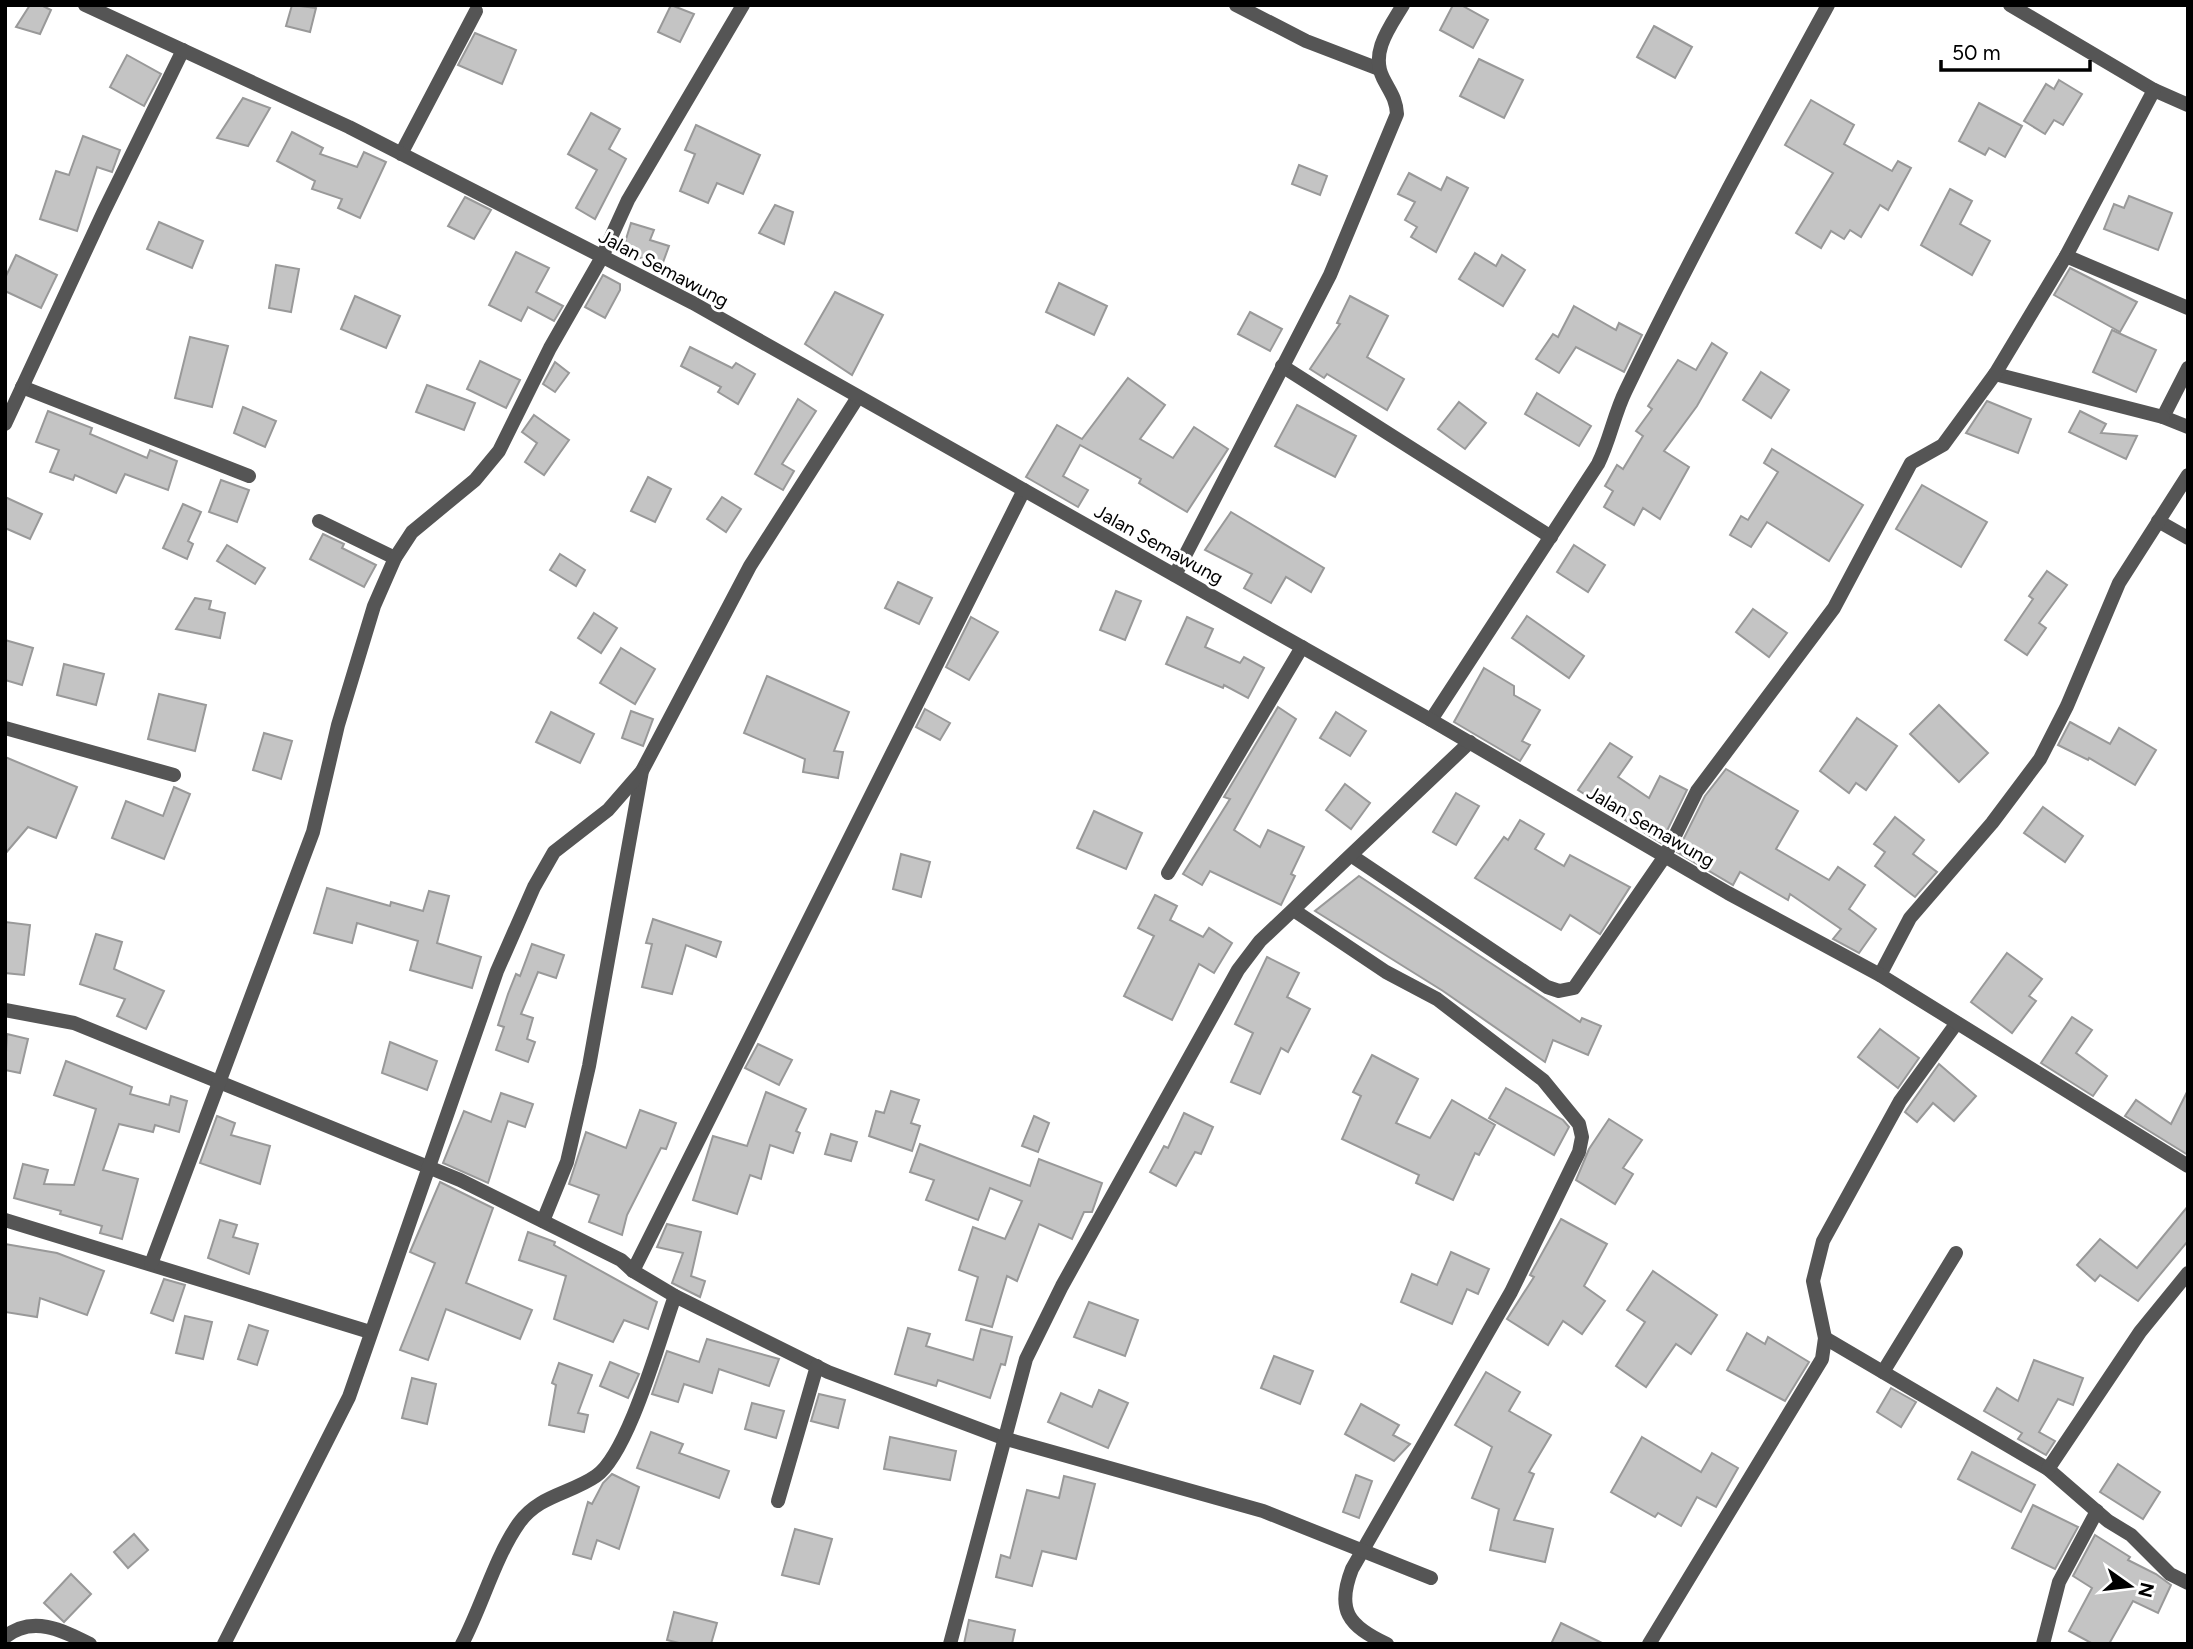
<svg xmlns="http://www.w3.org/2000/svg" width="2193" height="1649" font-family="Figtree,sans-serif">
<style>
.building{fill:#c4c4c4;stroke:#999;stroke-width:2}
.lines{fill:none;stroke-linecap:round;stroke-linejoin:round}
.minor{stroke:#555;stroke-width:14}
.tertiary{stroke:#555;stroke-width:14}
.labels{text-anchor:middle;stroke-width:6;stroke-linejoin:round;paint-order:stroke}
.street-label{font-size:19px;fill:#000;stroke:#fff}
</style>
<rect width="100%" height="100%" fill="#fff"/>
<!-- building -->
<g class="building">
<polygon points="30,5 41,5 51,10 40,34 16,27"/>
<polygon points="292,5 316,8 310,32 286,26"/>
<polygon points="671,5 694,14 680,42 658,32"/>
<polygon points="1453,5 1461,5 1488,20 1473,48 1440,30"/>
<polygon points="1654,26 1692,47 1675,78 1637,57"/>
<polygon points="475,33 516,50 502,84 458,65"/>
<polygon points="127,55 161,74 144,106 110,87"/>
<polygon points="1479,59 1523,80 1504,118 1460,96"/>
<polygon points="2059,80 2082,94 2063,125 2054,120 2045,134 2024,121 2046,84 2054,89"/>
<polygon points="243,98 270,108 248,146 217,138"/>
<polygon points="1811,100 1854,125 1844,144 1892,171 1898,161 1911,168 1888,210 1880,205 1861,237 1850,230 1844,239 1831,231 1821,248 1796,233 1833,173 1785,145"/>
<polygon points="1979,103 2022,126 2005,157 1989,148 1985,155 1959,141"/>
<polygon points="591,113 620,129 609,149 626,159 595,219 576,208 597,170 568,154"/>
<polygon points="696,125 760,155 743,194 717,183 708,203 680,191 695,154 685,150"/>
<polygon points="292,132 323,148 320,154 357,167 364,152 386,162 360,218 338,208 342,199 312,189 315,181 277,161"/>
<polygon points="83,136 120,150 112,172 97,167 77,231 40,219 56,171 69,175"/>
<polygon points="1299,165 1327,176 1320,195 1292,184"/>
<polygon points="1409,173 1441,190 1447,177 1468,188 1436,252 1411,237 1417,227 1405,220 1415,202 1398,194"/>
<polygon points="1950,189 1972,201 1960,224 1990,241 1972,275 1921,245"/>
<polygon points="2129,196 2172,213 2158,250 2104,229 2114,204 2124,208"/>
<polygon points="465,197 491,210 474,239 448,226"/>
<polygon points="775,205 793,212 784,244 759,233"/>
<polygon points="159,222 203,241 192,268 147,249"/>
<polygon points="631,223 654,230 650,240 669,246 662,265 622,252"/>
<polygon points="516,252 549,268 536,292 563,306 554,321 528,307 521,321 489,305"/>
<polygon points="1475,253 1496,266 1502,255 1525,270 1503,306 1459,279"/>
<polygon points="16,255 57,275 41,308 5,291 5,278"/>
<polygon points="276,265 299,269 291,312 269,308"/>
<polygon points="2070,268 2137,302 2120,332 2054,295"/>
<polygon points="603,275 620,284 620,290 605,318 585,307"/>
<polygon points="1059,283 1107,306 1094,335 1046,312"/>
<polygon points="835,292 883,315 852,375 805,344"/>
<polygon points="355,296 400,316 386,348 341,329"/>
<polygon points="1350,296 1388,316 1367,357 1404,379 1387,410 1327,374 1324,378 1310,369 1340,324 1337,323"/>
<polygon points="1574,306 1616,330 1619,323 1642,335 1624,372 1576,347 1559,373 1536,359 1553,334 1558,337"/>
<polygon points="1250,312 1282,329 1270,351 1238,334"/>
<polygon points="2112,330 2156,350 2136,392 2093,372"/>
<polygon points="190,337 228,346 212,407 175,398"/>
<polygon points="1712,343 1727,353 1697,406 1664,451 1689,467 1660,519 1643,508 1634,525 1604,507 1613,491 1605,486 1617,465 1623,469 1643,436 1636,431 1652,409 1648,406 1678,360 1696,370"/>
<polygon points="690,347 732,368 736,363 755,374 738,404 718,392 721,387 681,366"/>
<polygon points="480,361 520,380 506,408 467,389"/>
<polygon points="555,362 569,373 555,392 543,384"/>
<polygon points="1761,372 1789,390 1771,418 1743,400"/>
<polygon points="1128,378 1165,405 1140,439 1173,458 1194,427 1228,449 1187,512 1139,483 1141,479 1080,445 1063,476 1088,490 1078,507 1026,477 1057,425 1082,439"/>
<polygon points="427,385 475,403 464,430 416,412"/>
<polygon points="1537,393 1591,426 1579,446 1525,414"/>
<polygon points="798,399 816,411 782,464 794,471 783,490 755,474"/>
<polygon points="1987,401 2031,419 2018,453 1966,433"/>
<polygon points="1459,402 1486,423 1465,449 1438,429"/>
<polygon points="1297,405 1356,436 1335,477 1275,446"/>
<polygon points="243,407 276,421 265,447 234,433"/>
<polygon points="48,411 92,428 90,434 147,458 150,450 177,461 168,490 125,474 116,493 75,475 73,480 50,472 59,450 36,442"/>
<polygon points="2080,411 2106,424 2101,433 2137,436 2126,459 2069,432"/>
<polygon points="534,415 569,440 544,475 525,462 537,443 522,432"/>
<polygon points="1772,449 1863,505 1829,561 1767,522 1751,547 1730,535 1741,516 1748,520 1778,472 1764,463"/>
<polygon points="648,477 671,489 655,522 631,511"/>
<polygon points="221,480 249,490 237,522 209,512"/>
<polygon points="1922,485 1987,522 1961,567 1896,529"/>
<polygon points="5,497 42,514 30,539 5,528"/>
<polygon points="722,497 741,509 726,532 707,519"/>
<polygon points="183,504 201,512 188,541 193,544 187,559 163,548"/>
<polygon points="1231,512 1324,568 1311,592 1286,577 1271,603 1244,588 1252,574 1205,550"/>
<polygon points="323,534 344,544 342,548 376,565 364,587 310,559"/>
<polygon points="227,545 265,568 255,584 217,561"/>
<polygon points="1574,545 1605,565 1588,592 1557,572"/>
<polygon points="560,554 585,570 576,586 550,570"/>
<polygon points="2047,571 2067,585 2039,623 2046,628 2027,655 2005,640 2033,599 2029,596"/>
<polygon points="898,582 932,598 919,624 885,608"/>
<polygon points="1116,591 1141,601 1125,640 1100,630"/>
<polygon points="195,598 211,601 209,609 225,613 220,638 176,629"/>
<polygon points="1753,609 1787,633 1769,657 1736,632"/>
<polygon points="594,613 617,628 601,653 578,638"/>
<polygon points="1527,616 1584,656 1569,678 1512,638"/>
<polygon points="971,617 998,632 969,680 946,667"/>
<polygon points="1187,617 1213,629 1205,647 1240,663 1244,657 1264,668 1248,698 1224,685 1223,688 1166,664"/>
<polygon points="5,640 33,648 22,685 5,680"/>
<polygon points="621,648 655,669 635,704 600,683"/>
<polygon points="64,664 104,674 96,705 57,695"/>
<polygon points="1484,668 1514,686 1514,695 1540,710 1522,741 1530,745 1520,761 1454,722"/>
<polygon points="767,676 849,712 834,751 843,752 838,778 803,772 805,759 744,733"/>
<polygon points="159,694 206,705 195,751 148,739"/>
<polygon points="1939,705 1988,753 1959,782 1910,734"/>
<polygon points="1278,707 1296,719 1234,830 1260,847 1268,830 1304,847 1291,874 1295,876 1281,905 1210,871 1202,885 1183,874 1230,799 1224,797"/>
<polygon points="925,709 950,723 940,740 916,727"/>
<polygon points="631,711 653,719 643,746 622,738"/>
<polygon points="551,712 594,734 580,763 536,742"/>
<polygon points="1336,712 1366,731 1350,756 1320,738"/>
<polygon points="1857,718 1897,746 1866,790 1856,783 1849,793 1820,771"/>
<polygon points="2070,722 2110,744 2119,728 2156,750 2135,785 2089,758 2088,760 2058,745"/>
<polygon points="264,733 292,741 281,779 253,770"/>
<polygon points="1610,743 1632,757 1618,777 1649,798 1660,776 1687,790 1661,843 1578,790"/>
<polygon points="5,757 77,787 56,838 28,827 5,854"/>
<polygon points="1726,769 1798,811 1776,849 1829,880 1838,867 1865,885 1849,909 1876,929 1859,953 1833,939 1841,929 1790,894 1788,900 1740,872 1733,885 1677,852 1705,796"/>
<polygon points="1345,784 1370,803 1351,829 1326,810"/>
<polygon points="174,787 190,794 164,859 112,838 126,801 163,816"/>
<polygon points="1456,793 1479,806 1456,845 1433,832"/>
<polygon points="2043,807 2083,836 2065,862 2024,833"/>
<polygon points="1094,811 1142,833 1126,869 1077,848"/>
<polygon points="1895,817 1924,840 1913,854 1937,872 1915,897 1875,866 1885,852 1874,844"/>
<polygon points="1520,820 1544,834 1535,849 1564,866 1570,855 1630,887 1600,934 1570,915 1561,930 1475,878 1504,837 1508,840"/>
<polygon points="901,854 930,862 921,897 893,889"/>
<polygon points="1359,876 1580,1022 1582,1018 1601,1026 1588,1055 1553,1040 1545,1062 1443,991 1315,911"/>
<polygon points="327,888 390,906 391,902 423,911 429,891 449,896 437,943 481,957 472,988 410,970 418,941 357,923 352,943 314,933"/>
<polygon points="1155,895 1177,906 1170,920 1203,937 1209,928 1232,943 1214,973 1199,964 1172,1020 1124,996 1154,936 1138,928"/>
<polygon points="653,919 721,942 716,957 686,945 672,994 642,987 652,944 646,943"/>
<polygon points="5,922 30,925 24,975 5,973"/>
<polygon points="96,934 122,942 114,969 164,991 146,1029 117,1016 125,999 80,984"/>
<polygon points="532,944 564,955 556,978 538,972 521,1014 533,1018 527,1039 535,1042 528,1062 496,1050 504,1027 498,1025 508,994 516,974 520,976"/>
<polygon points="2007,953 2042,979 2029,996 2036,1001 2012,1033 1971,1002"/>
<polygon points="1267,957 1299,973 1287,997 1310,1009 1288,1052 1281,1048 1260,1094 1231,1082 1253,1033 1235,1024"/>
<polygon points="2072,1017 2092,1030 2076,1053 2107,1076 2093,1096 2041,1063"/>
<polygon points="1880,1029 1919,1058 1898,1088 1858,1057"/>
<polygon points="7,1034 28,1039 20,1073 5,1070"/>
<polygon points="390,1042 437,1061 427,1090 382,1073"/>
<polygon points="758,1044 792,1060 779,1085 745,1068"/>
<polygon points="1372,1055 1418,1079 1396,1123 1430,1138 1452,1100 1495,1125 1479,1155 1475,1153 1453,1200 1416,1183 1419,1175 1342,1139 1361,1096 1353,1092"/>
<polygon points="66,1061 132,1087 130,1094 169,1105 171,1096 187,1101 179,1132 155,1125 153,1132 119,1124 103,1170 138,1179 122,1239 100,1233 102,1226 60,1214 61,1211 14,1198 23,1164 48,1170 44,1184 74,1185 96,1109 54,1095"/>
<polygon points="1939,1064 1976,1096 1954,1121 1933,1103 1917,1122 1905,1112"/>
<polygon points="1506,1088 1563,1120 1569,1127 1554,1155 1489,1118"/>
<polygon points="2188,1090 2188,1155 2125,1116 2136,1100 2171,1124"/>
<polygon points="891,1091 919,1100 911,1123 920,1126 912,1151 869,1136 876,1111 884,1113"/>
<polygon points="766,1092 806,1109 796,1131 800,1133 793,1153 770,1145 761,1179 750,1175 737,1214 693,1200 713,1136 747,1146"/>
<polygon points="501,1093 533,1104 525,1127 508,1121 488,1183 443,1163 464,1111 491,1122"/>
<polygon points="640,1110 676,1123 666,1149 661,1148 627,1215 622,1235 589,1222 599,1195 569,1184 586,1132 626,1148"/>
<polygon points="1184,1113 1213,1127 1201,1154 1195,1152 1176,1186 1150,1172 1164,1146 1168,1148"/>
<polygon points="217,1116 235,1123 231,1135 270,1146 260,1184 200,1163"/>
<polygon points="1034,1116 1049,1123 1038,1152 1022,1146"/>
<polygon points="1609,1119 1642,1140 1623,1168 1633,1174 1615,1204 1576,1180 1589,1149"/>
<polygon points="831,1134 857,1142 851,1161 825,1154"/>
<polygon points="920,1144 1030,1186 1039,1159 1102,1183 1092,1212 1084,1212 1072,1239 1039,1224 1017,1281 1007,1276 992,1327 966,1320 978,1277 959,1270 973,1227 1005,1239 1022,1201 990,1188 978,1220 926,1200 934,1180 910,1172"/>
<polygon points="440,1182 493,1208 466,1283 532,1310 520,1339 446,1309 428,1360 400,1350 435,1263 410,1252"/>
<polygon points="2188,1206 2188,1241 2138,1301 2100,1275 2095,1281 2077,1265 2100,1239 2137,1268"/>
<polygon points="1561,1219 1607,1244 1584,1286 1605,1301 1582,1334 1563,1321 1548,1345 1507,1319 1534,1277 1530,1275"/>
<polygon points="220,1220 237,1225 233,1237 258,1244 249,1274 208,1258"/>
<polygon points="667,1224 701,1232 691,1276 705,1281 700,1297 672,1283 683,1253 657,1247"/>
<polygon points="528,1232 555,1242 554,1245 657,1302 648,1329 624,1320 613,1342 554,1319 566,1276 519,1260"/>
<polygon points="5,1244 57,1253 104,1271 87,1315 40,1298 37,1317 5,1312"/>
<polygon points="1451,1252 1489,1269 1478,1294 1467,1289 1452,1324 1401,1302 1412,1274 1437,1285"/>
<polygon points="1653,1271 1717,1315 1691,1354 1676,1344 1646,1387 1616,1366 1645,1322 1627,1310"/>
<polygon points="164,1279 185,1285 173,1321 151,1313"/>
<polygon points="1089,1302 1138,1320 1125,1356 1074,1337"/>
<polygon points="185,1316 212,1322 203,1359 176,1353"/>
<polygon points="249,1325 268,1331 257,1365 238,1359"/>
<polygon points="908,1328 930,1334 926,1346 973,1360 981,1329 1012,1337 1005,1365 1001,1364 990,1398 938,1380 936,1386 895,1374"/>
<polygon points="1747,1333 1765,1344 1768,1337 1809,1362 1785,1401 1727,1370"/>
<polygon points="707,1339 779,1359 769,1386 719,1369 712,1393 684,1384 678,1402 652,1394 667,1351 699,1362"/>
<polygon points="1274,1356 1313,1371 1300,1404 1261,1388"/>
<polygon points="2034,1360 2083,1378 2073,1405 2058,1399 2039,1432 2055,1441 2046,1455 2018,1439 2022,1433 1984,1411 1997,1388 2018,1401"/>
<polygon points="610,1362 639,1374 628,1398 600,1386"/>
<polygon points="559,1363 592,1375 578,1413 588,1415 584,1432 549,1425 556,1385 552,1383"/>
<polygon points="1486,1372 1520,1392 1509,1411 1551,1435 1529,1472 1534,1474 1514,1520 1553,1529 1545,1562 1490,1550 1499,1509 1472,1498 1492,1447 1455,1425"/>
<polygon points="412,1378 436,1384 427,1424 402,1418"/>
<polygon points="1891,1388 1916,1402 1901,1427 1877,1412"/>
<polygon points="1099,1390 1128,1403 1108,1448 1048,1422 1061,1393 1092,1407"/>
<polygon points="819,1394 845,1400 838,1428 811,1421"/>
<polygon points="752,1403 784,1411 776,1438 745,1429"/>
<polygon points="1361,1404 1399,1425 1393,1435 1410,1444 1394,1461 1345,1434"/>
<polygon points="651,1432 683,1444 679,1453 729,1471 719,1498 637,1468"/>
<polygon points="890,1437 956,1451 950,1480 884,1469"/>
<polygon points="1642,1437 1701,1472 1712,1453 1738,1468 1716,1507 1697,1497 1681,1526 1658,1513 1655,1517 1611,1492"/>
<polygon points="1972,1452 2035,1485 2021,1512 1958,1479"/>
<polygon points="2118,1464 2160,1492 2143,1519 2100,1492"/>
<polygon points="612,1474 639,1487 619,1549 597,1540 591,1559 573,1554 588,1502 592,1504 603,1483"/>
<polygon points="1356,1475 1372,1481 1359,1518 1343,1512"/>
<polygon points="1064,1476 1095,1484 1076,1559 1042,1551 1032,1586 996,1577 1001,1555 1010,1558 1027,1490 1059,1498"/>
<polygon points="2033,1505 2078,1527 2055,1569 2012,1548"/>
<polygon points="795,1529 832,1539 819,1584 782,1575"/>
<polygon points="134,1534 148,1550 128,1568 114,1552"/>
<polygon points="2095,1535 2130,1557 2128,1560 2156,1574 2171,1585 2158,1613 2133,1601 2109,1644 2093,1644 2069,1631 2092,1588 2073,1576"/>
<polygon points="71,1574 91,1594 64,1622 44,1603"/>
<polygon points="674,1612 717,1623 711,1644 683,1644 667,1640"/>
<polygon points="969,1620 1015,1630 1012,1644 964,1644"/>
<polygon points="1561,1623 1604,1644 1551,1644"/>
</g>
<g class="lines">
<!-- minor -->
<g class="minor">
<polyline points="1236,5 1306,41 1379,69"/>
<polyline points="2010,5 2154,90 2188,105"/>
<polyline points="401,154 476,11"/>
<polyline points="2066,256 2188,308"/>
<polyline points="1282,366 1551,537"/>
<polyline points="2188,368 2163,417 2188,427"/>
<polyline points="1995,374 2163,417"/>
<polyline points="22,387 249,476"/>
<polyline points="5,424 104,211 183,50"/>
<polyline points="319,521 395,558"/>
<polyline points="2158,521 2188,538"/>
<path d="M1175 575 1330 275 1397 114C1396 98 1390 92 1383 78 1370 52 1390 27 1403 5"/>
<path d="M1431 720 1598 464C1610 440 1614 414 1626 390 1689 259 1758 133 1828 5"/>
<polyline points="5,728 174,775"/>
<polyline points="1352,856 1547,987 1559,991 1574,988 1665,856 1697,791 1834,608 1911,463 1943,445 1995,374 2066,256 2154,90"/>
<polyline points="1168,873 1302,647"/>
<path d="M1295 911 1386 972 1437 999 1543 1080 1579 1124 1582 1137 1579 1152 1511 1292 1352 1569C1336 1610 1348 1626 1387 1644"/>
<polyline points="1880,975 1910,918 1992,823 2040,759 2067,706 2119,583 2188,475"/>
<polyline points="5,1010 74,1023 460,1180 621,1260 633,1271 675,1296 828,1372 1003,1438 1263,1511 1431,1578"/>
<polyline points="5,1220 370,1332"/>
<polyline points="543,1221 567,1162 589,1066 642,771 750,566 858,397"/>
<polyline points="151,1264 313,832 338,725 374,606 395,558 412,532 475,480 499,451 550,348 602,257 628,200 743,5"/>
<polyline points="633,1271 1024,490"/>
<polyline points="1825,1338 2048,1469 2108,1521 2131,1535 2170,1574 2188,1583"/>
<polyline points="1883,1372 1956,1253"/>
<polyline points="2048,1469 2140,1332 2188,1273"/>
<polyline points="778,1501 817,1366"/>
<path d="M5 1637C32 1615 62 1630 90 1644"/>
<polyline points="224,1644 349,1397 497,971 534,887 554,852 608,810 642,771"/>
<path d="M462 1644C482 1606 495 1557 519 1523 539 1495 570 1494 596 1476 629 1453 660 1337 675 1296"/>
<polyline points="950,1644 1026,1359 1062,1286 1238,970 1260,941 1470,742"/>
<polyline points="1649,1644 1822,1359 1825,1338 1813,1281 1823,1241 1900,1101 1956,1024"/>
<polyline points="2043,1644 2059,1582 2097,1511"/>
</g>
<!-- tertiary -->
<polyline class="tertiary" points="85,5 349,127 693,303 1431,720 1728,893 1880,975 2188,1166"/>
</g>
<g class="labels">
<!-- street labels -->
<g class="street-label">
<text transform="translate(664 268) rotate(28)" y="7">Jalan Semawung</text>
<text transform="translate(1159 544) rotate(29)" y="7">Jalan Semawung</text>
<text transform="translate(1651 826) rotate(30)" y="7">Jalan Semawung</text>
</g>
</g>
<!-- border -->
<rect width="2193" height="1649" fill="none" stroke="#000000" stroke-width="14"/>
<!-- north arrow -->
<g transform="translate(2130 1586) rotate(104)" stroke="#ffffff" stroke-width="5" paint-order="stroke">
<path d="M0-5L12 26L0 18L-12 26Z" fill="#000000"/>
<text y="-10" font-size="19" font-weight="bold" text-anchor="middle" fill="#000000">N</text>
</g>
<!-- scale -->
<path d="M1941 60v10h149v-10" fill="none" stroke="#000000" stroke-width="3.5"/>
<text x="1952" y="60" font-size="21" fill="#000000" stroke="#ffffff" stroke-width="5" paint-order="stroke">50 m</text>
</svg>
